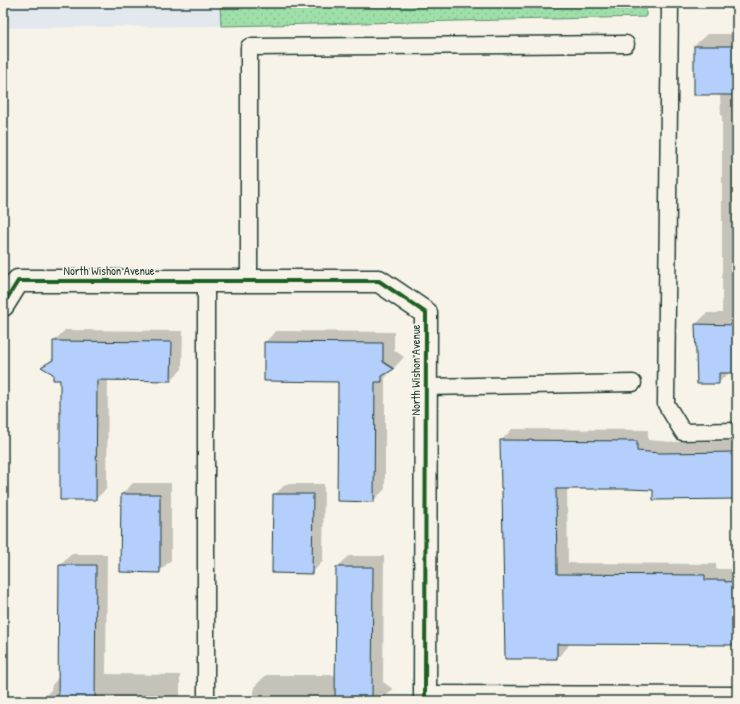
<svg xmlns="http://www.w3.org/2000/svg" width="740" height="704" font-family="'Patrick Hand',sans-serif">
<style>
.built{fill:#e3e8ee}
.grass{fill:url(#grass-dots);stroke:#5f8e6f}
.shadow{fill:#0003}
.building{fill:#b5cffd;stroke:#1f3d34}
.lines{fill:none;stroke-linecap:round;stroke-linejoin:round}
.lane-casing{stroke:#1f3d34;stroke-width:19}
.street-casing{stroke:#1f3d34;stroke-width:25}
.lane{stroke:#f7f3e8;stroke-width:16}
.street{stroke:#f7f3e8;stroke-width:22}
.cycleway-casing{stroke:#f7f3e8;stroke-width:6}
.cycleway{stroke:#1b5e20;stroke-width:4}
.labels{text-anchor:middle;stroke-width:3.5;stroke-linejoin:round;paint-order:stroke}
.street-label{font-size:12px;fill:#1f3d34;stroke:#f7f3e8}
</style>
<defs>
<pattern id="grass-dots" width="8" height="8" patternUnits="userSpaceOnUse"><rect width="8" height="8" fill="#9fe0aa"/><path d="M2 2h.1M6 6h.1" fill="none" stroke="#88c193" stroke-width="1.8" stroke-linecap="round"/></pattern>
</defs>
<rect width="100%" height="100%" fill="#f7f3e8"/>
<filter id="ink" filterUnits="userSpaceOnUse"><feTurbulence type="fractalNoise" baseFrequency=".025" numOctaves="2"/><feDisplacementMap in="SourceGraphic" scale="8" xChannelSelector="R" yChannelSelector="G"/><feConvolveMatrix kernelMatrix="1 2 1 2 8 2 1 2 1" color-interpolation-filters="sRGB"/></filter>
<g filter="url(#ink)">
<!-- built -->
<polygon class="built" points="3,3 220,3 221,26 3,28"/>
<!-- grass -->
<polygon class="grass" points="220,3 646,3 646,17 221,26"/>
<!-- shadow -->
<g class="shadow">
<polygon points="707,34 737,34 737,372 730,372 718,383 696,324 707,313 722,313 722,115 721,115 720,94 695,94 695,45"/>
<polygon points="65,330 183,331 182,369 171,380 108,380 107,488 96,499 61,499 61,379 46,365 54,357 54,341"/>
<polygon points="276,331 394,332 394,350 404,357 385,378 385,489 373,501 339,381 265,342"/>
<polygon points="512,429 648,430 648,440 672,442 737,441 737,498 654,489 567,488 568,563 716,564 716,569 737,569 737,644 568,643 568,647 557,658 506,658 501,441"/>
<polygon points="133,483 171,483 171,560 159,572 121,571 122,494"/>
<polygon points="286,484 324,484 323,561 312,573 274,495"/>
<polygon points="71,554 107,554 106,674 180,675 180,701 46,701 46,695 51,690 52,685 59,677 60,566"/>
<polygon points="349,556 384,556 383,682 393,689 383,699 383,701 254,701 254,687 266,675 337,675 337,567"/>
</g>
<!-- building -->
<g class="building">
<rect x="694" y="46" width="43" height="49"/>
<polygon points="695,324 737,325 737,373 719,373 719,384 697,384"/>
<polygon points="53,341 172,342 171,381 97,380 96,500 60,500 60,380 53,380 53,374 41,367 53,360"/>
<polygon points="264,342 383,343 383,362 394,369 382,376 382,382 375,382 374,502 337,501 338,382 264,381"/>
<polygon points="500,440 637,441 637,451 660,453 737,452 737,499 653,500 653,490 628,489 556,489 557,574 705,575 705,580 725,580 725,582 737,581 737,645 557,644 557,659 505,659 502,488 501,488"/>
<polygon points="121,494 160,494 160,573 120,572"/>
<polygon points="273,494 313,494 312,574 272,573"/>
<polygon points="59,565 96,565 95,701 58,701"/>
<polygon points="336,567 373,567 372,701 335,701"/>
</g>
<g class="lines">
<defs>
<g id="lane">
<polyline points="670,3 666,404 683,432 737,431"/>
<polyline points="206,281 206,701"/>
<polyline points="249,281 249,47 626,44"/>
<polyline points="426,387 633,383"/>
<polyline points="425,694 737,695"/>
</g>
<polyline id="street" points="3,305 18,281 379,281 426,313 425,701"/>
</defs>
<!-- lane casing -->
<use href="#lane" class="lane-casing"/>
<!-- street casing -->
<use href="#street" class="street-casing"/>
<!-- lane -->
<use href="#lane" class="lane"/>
<!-- street -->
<use href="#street" class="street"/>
<defs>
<polyline id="cycleway" points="3,305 18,281 379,281 426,313 425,701"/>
</defs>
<!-- cycleway casing -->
<use href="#cycleway" class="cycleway-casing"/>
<!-- cycleway -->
<use href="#cycleway" class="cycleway"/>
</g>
</g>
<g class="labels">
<!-- street labels -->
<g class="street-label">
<text x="109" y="275">North Wishon Avenue</text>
<text transform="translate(416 370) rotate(-90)" y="4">North Wishon Avenue</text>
</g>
</g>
<!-- margin -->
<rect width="740" height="704" fill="none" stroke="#f7f3e8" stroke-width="16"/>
<rect x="8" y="8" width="724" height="688" fill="none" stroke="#1f3d34" stroke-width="1.5" filter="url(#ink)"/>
</svg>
